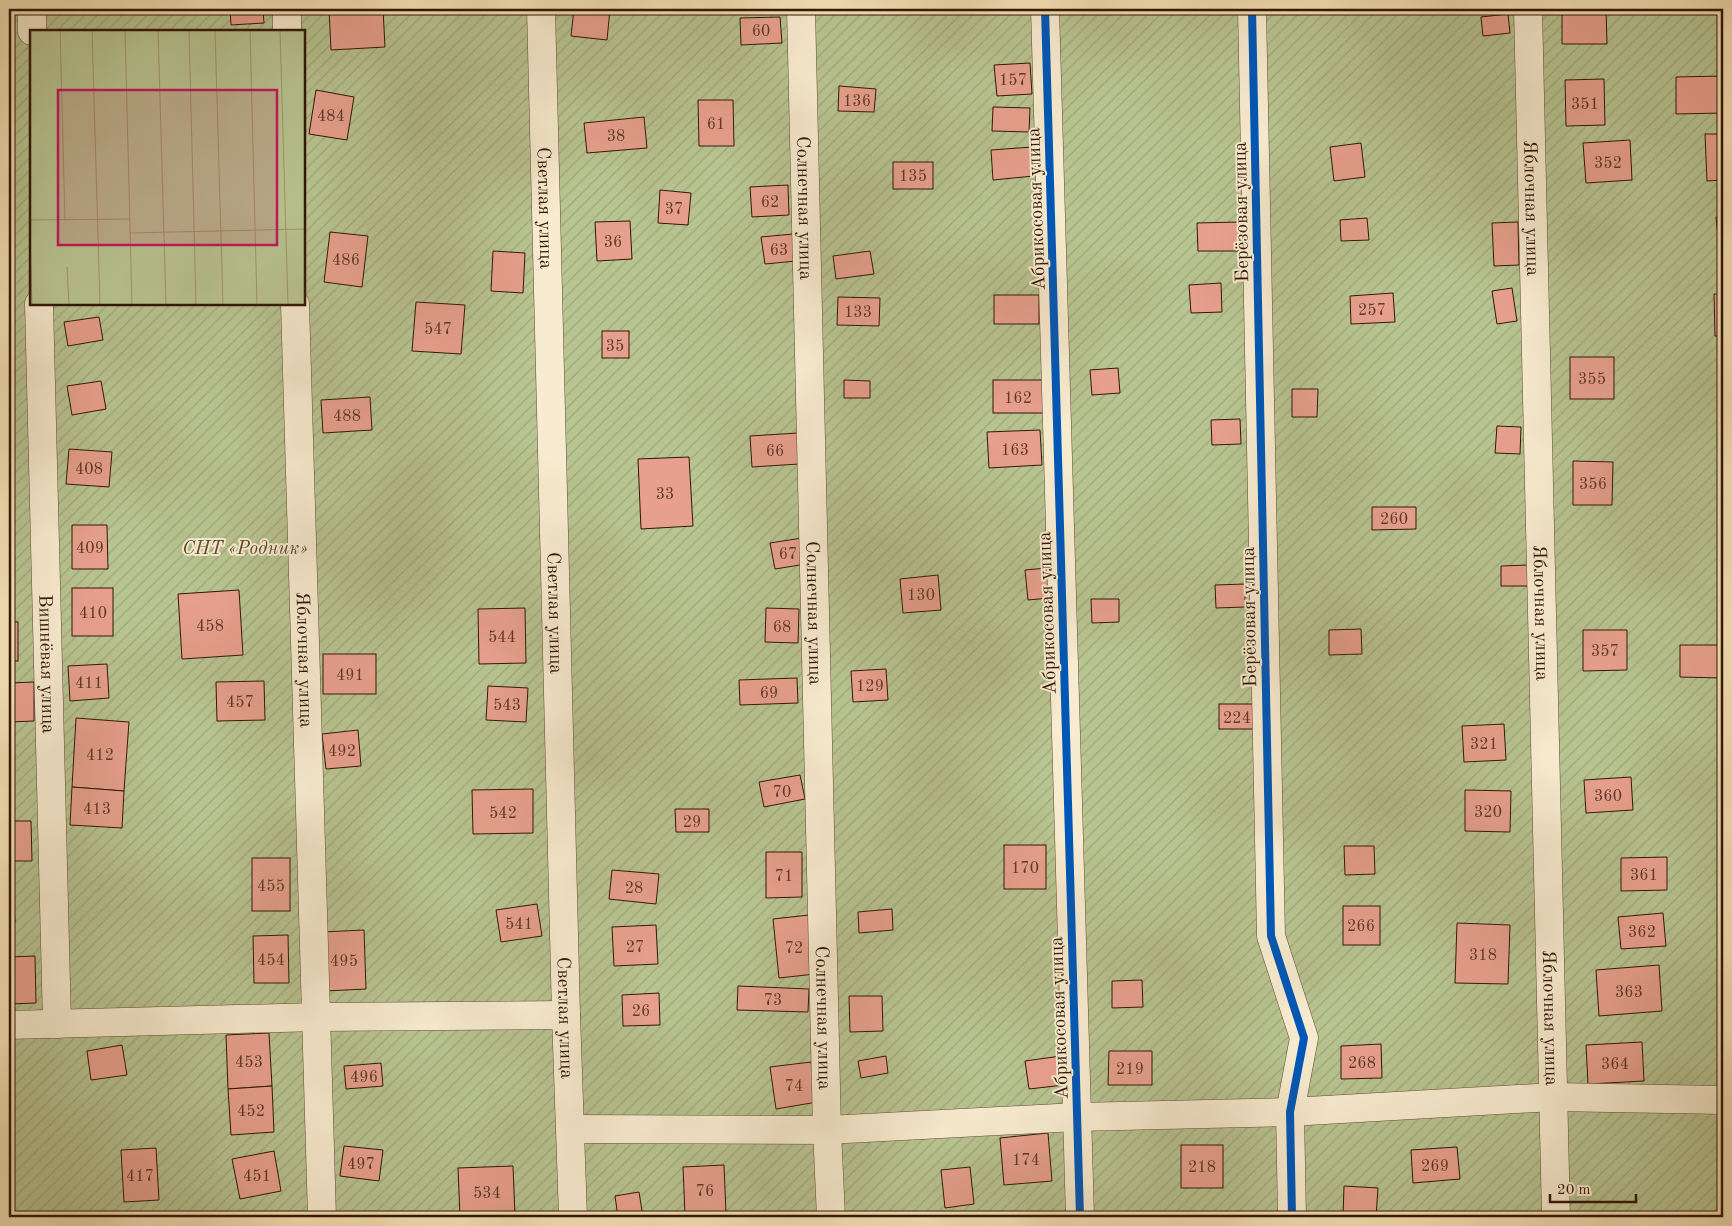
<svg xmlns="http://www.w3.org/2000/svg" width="1732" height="1226" font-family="'Old Standard TT',serif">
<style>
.garden{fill:url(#garden-furrows);stroke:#756d4c;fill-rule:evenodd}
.building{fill:#e7a08e;stroke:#321606}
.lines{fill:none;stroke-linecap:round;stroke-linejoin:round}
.minor-casing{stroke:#634932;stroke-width:29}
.minor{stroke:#f8ecd0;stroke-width:28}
.cycleway-casing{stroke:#f8ecd0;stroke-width:11}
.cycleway{stroke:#0057b8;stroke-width:8}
.labels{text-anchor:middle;stroke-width:4;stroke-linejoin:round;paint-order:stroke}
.number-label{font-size:16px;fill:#5f3828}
.street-label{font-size:19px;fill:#321606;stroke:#f8ecd0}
.park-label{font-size:19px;font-style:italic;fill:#5a4a30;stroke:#f8ecd0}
.inset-road{fill:none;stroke:#a79070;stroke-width:1}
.view{fill:#c2185b;fill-opacity:0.15;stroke:#c2185b;stroke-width:2.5}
.inset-edge{fill:none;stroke:#321606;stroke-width:2.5}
</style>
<defs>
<pattern id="garden-furrows" width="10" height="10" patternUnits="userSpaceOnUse" patternTransform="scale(1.25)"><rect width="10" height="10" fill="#b8c491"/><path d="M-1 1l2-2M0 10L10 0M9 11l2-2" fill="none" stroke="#9fa87c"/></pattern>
</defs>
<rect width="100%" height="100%" fill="#f5e2b6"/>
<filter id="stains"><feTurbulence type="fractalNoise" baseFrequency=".004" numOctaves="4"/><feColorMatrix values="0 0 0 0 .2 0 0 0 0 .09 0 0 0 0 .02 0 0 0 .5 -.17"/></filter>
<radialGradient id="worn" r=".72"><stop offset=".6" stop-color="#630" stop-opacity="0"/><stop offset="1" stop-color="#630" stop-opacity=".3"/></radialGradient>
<!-- garden -->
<path class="garden" d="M9 9H1723V1217H9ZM31 31H304V304H31Z"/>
<!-- building -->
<g class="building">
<polygon points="56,9 110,9 110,10 56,13"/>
<polygon points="230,9 263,9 264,23 231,25"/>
<polygon points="329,9 383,9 385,47 331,50"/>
<polygon points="574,9 610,9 607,40 571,36"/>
<polygon points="1562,9 1606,9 1607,44 1562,44"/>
<polygon points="1508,14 1510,33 1483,36 1481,17"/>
<polygon points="780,17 782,43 741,45 740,18"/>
<polygon points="1030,63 1032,94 997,96 994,65"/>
<polygon points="1723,76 1723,113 1676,114 1676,77"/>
<polygon points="1604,79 1605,125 1566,126 1565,80"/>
<polygon points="839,86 876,89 874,112 838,111"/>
<polygon points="316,90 354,97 347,140 309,134"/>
<polygon points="698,100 733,100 734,146 699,146"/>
<polygon points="993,107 1030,108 1029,132 992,131"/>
<polygon points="644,117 647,148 587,153 584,123"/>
<polygon points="1705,134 1723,134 1723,180 1707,181"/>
<polygon points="1630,140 1632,180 1586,183 1583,143"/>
<polygon points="1361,143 1365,177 1334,181 1330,147"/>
<polygon points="1032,147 1034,176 993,180 991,150"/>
<rect x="893" y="162" width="40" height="27"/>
<polygon points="788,185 789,215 752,217 750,187"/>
<polygon points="660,190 691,193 688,225 658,223"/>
<polygon points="1723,216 1723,258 1720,258 1716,217"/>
<polygon points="1367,218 1369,240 1341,241 1340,220"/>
<polygon points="630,221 632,259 597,261 595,222"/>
<polygon points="1239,222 1239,251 1198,251 1197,223"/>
<polygon points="1518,222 1519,265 1494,266 1492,223"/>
<polygon points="330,232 368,236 362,287 324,282"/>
<polygon points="793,234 796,261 765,264 761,237"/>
<polygon points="493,251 525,253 523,293 491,291"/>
<polygon points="870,251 874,274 836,279 833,256"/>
<polygon points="9,265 14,286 9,287"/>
<polygon points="1221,283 1222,312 1191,313 1189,285"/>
<polygon points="1512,288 1517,321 1497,324 1492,291"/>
<polygon points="1393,293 1395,322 1351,324 1350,296"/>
<polygon points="1714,294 1723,294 1723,336 1715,336"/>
<rect x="994" y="295" width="45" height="29"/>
<polygon points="838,297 880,298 879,326 837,325"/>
<polygon points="416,302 465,305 461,354 412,351"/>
<polygon points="99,317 103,340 68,346 64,322"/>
<rect x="602" y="331" width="27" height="27"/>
<rect x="1570" y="357" width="44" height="42"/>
<polygon points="1118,368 1120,393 1092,395 1090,370"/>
<polygon points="844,380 870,381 870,398 844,398"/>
<rect x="993" y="380" width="50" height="33"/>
<polygon points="101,381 106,409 72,415 67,386"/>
<polygon points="1292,389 1318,389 1317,417 1292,417"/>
<polygon points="370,397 372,430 323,433 321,400"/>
<polygon points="1240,419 1241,444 1212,445 1211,420"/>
<polygon points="1497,426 1521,427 1520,454 1495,453"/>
<polygon points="1040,430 1042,465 989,468 987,432"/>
<polygon points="798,433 799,464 752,467 750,436"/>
<polygon points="69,449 112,452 109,487 66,484"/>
<polygon points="689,457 693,526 641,529 638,459"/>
<polygon points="1573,461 1613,462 1612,505 1573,505"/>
<polygon points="1720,488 1723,488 1723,530"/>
<polygon points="1372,507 1416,507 1416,529 1372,530"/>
<polygon points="72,525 107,525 108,569 72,569"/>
<polygon points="802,538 806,564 775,569 770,543"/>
<polygon points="1723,562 1723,609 1721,609"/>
<polygon points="1529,565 1529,586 1501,586 1501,566"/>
<polygon points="1047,568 1049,598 1028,600 1025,570"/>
<polygon points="938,575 941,610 903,613 900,579"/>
<polygon points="1245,584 1245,607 1216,608 1215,585"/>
<rect x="72" y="588" width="41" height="48"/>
<polygon points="239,590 243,655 182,659 178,594"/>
<polygon points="1091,599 1119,599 1119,622 1092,623"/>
<polygon points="525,608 526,663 479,664 478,609"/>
<polygon points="766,608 799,609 798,643 765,642"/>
<rect x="9" y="622" width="9" height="39"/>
<polygon points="1361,629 1362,654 1329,655 1329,630"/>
<polygon points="1583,630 1627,630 1627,670 1583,671"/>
<polygon points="1680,645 1723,645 1723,678 1680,677"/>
<rect x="323" y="654" width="53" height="40"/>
<polygon points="107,664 109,698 70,701 68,666"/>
<polygon points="886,669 888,700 853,702 851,671"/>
<polygon points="797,678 798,703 740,705 739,680"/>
<polygon points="264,681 265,720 217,721 216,682"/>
<polygon points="34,682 34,721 9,722 9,683"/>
<polygon points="488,686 528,688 526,722 486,720"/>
<rect x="1219" y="704" width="36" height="25"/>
<polygon points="76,718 129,722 124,791 72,787"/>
<polygon points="1504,724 1506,760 1464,762 1462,726"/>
<polygon points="358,730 361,766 326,769 322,734"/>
<polygon points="800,775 805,799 764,807 759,782"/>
<polygon points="1631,777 1633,810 1586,813 1584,780"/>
<polygon points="72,787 124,791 122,828 70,825"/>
<polygon points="533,789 533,833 473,834 472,790"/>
<polygon points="1465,790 1511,791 1510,832 1465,831"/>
<polygon points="675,809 709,809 709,832 676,832"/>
<polygon points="9,821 31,821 32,861 9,861"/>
<rect x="1004" y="845" width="42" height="44"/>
<polygon points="1344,846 1374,846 1375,874 1345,875"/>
<polygon points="766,852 802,852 802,897 766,898"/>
<polygon points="1667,857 1667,890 1621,891 1621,858"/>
<rect x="252" y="858" width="38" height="53"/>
<polygon points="612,870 659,874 656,904 609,899"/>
<polygon points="12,874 15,922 9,922 9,875"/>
<polygon points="537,904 542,936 501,942 496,910"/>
<rect x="1343" y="906" width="37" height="39"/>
<polygon points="892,909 893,930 859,933 858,912"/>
<polygon points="1663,913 1666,946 1621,949 1618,917"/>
<polygon points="809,915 815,974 779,978 773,919"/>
<polygon points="1457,923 1510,925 1508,984 1455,983"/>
<polygon points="656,925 658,964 614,966 612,927"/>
<polygon points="364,930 366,989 325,991 322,932"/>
<polygon points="288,935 289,983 254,983 253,936"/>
<polygon points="35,956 36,1003 9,1004 9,957"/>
<polygon points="1659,965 1662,1011 1599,1016 1596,970"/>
<polygon points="1142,980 1143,1007 1112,1008 1112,981"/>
<polygon points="738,986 809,989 808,1012 737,1010"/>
<polygon points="659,993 660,1025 623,1026 622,995"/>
<polygon points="849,996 882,996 883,1031 850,1032"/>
<polygon points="269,1033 272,1086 228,1089 226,1035"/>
<polygon points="1642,1042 1644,1081 1588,1084 1586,1045"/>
<polygon points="1381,1044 1382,1078 1341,1079 1341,1046"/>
<polygon points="122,1045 127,1075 91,1080 87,1051"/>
<polygon points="1109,1051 1152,1051 1152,1085 1108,1085"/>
<polygon points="886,1056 888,1073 861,1078 858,1061"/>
<polygon points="1061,1056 1064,1085 1029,1089 1025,1061"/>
<polygon points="811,1062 817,1102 776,1109 770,1067"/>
<polygon points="381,1063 383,1086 346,1089 344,1066"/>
<polygon points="272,1086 274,1132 231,1135 228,1089"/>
<polygon points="1048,1133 1052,1181 1004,1185 1000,1138"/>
<rect x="1181" y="1145" width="42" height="43"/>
<polygon points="344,1146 383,1150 379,1181 340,1176"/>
<polygon points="1457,1147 1460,1179 1413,1183 1411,1150"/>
<polygon points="156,1148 159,1200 124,1202 121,1150"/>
<polygon points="274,1151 281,1191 240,1199 232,1159"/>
<polygon points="724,1165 726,1213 685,1215 683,1167"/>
<polygon points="513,1166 515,1216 460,1217 458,1168"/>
<polygon points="970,1167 974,1204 945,1208 941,1170"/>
<polygon points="1344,1186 1378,1188 1376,1217 1343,1217"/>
<polygon points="639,1192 643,1217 618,1217 615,1196"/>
</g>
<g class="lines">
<defs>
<g id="minor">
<polyline points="32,9 32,31"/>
<polyline points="287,9 287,31"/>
<path id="s1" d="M541 9 566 1015 573 1217"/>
<path id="s2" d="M801 9 827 1130 831 1217"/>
<polyline points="1045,9 1080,1217"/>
<polyline points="1252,9 1271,936 1304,1038 1290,1112 1292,1217"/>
<path id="s3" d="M1528 9 1556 1217"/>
<path id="s4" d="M39 304 57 1024"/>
<path id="s5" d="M295 304 322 1217"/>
<polyline points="9,1025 317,1017 566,1015"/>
<polyline points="571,1129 827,1130 1077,1117 1290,1112 1553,1097 1723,1100"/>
</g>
</defs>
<!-- minor casing -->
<use href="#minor" class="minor-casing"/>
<!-- minor -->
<use href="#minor" class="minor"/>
<defs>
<g id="cycleway">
<polyline points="1045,9 1080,1217"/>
<polyline points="1252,9 1271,936 1304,1038 1290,1112 1292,1217"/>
</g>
</defs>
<!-- cycleway casing -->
<use href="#cycleway" class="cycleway-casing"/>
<!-- cycleway -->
<use href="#cycleway" class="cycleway"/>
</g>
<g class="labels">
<!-- number labels -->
<g class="number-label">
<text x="761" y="36">60</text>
<text x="1013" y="85">157</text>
<text x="857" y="106">136</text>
<text x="1585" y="109">351</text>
<text x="331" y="121">484</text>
<text x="716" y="129">61</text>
<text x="616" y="141">38</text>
<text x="1608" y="168">352</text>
<text x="913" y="181">135</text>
<text x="770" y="207">62</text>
<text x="674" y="214">37</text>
<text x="613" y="247">36</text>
<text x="779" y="255">63</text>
<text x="346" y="265">486</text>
<text x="1372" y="315">257</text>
<text x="858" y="317">133</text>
<text x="438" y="334">547</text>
<text x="615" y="351">35</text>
<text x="1592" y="384">355</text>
<text x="1018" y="403">162</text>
<text x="347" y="421">488</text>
<text x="1015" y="455">163</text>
<text x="775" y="456">66</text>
<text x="89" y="474">408</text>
<text x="1593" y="489">356</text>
<text x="665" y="499">33</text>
<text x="1394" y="524">260</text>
<text x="90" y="553">409</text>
<text x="788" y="559">67</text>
<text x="921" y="600">130</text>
<text x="93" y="618">410</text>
<text x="210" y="631">458</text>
<text x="782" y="632">68</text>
<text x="502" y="642">544</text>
<text x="1605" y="656">357</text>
<text x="350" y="680">491</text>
<text x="89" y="688">411</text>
<text x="870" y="691">129</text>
<text x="769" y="698">69</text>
<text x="240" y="707">457</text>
<text x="507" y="710">543</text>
<text x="1237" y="723">224</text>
<text x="1484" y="749">321</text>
<text x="342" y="756">492</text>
<text x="100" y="760">412</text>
<text x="782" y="797">70</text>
<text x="1608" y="801">360</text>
<text x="97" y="814">413</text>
<text x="1488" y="817">320</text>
<text x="503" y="818">542</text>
<text x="692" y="827">29</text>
<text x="1025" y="873">170</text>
<text x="1644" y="880">361</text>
<text x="784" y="881">71</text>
<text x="271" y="891">455</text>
<text x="634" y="893">28</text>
<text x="519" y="929">541</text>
<text x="1361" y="931">266</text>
<text x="1642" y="937">362</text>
<text x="635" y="952">27</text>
<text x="794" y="953">72</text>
<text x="1483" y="960">318</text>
<text x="271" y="965">454</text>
<text x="344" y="966">495</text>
<text x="1629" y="997">363</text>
<text x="773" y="1005">73</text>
<text x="641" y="1016">26</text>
<text x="249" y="1067">453</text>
<text x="1362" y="1068">268</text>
<text x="1615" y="1069">364</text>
<text x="1130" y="1074">219</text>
<text x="364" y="1082">496</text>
<text x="794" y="1091">74</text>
<text x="251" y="1116">452</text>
<text x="1026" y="1165">174</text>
<text x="361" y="1169">497</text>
<text x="1435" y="1171">269</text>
<text x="1202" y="1172">218</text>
<text x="140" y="1181">417</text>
<text x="257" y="1181">451</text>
<text x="705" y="1196">76</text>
<text x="487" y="1198">534</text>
</g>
<!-- street labels -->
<g class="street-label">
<text dy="7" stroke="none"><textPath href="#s1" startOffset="199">Светлая улица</textPath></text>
<text dy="7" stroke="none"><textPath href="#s2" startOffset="199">Солнечная улица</textPath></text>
<text dy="7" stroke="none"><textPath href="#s3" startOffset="199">Яблочная улица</textPath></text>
<text transform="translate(1035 209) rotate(-92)" y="7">Абрикосовая улица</text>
<text transform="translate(1240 212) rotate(-91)" y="7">Берёзовая улица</text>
<text dy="7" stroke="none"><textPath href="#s1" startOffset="604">Светлая улица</textPath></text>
<text dy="7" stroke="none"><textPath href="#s2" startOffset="604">Солнечная улица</textPath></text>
<text transform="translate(1046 613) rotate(-92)" y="7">Абрикосовая улица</text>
<text dy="7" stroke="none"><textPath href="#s3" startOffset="604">Яблочная улица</textPath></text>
<text transform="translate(1248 617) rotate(-91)" y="7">Берёзовая улица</text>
<text dy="7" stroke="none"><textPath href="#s5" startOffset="356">Яблочная улица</textPath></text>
<text dy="7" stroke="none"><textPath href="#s4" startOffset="360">Вишнёвая улица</textPath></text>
<text dy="7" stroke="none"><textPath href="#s1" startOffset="1009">Светлая улица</textPath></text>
<text dy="7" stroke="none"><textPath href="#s2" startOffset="1009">Солнечная улица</textPath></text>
<text transform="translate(1058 1018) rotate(-92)" y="7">Абрикосовая улица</text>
<text dy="7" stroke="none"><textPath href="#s3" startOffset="1009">Яблочная улица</textPath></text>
</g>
<!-- park labels -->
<g class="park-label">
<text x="245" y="554">СНТ «Родник»</text>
</g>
</g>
<!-- overview -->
<g transform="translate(30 30)">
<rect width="275" height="275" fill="#f5e2b6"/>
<path d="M0 0H275V275H0Z" fill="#b8c491"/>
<path class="inset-road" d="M30 0 35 190M62 0 70 275M95 0 102 275M128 0 136 275M159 0 166 275M185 0 193 275M220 0 227 275M250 0 258 275M0 190 99 189M0 203 2 275M100 203 275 199M37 237 39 275"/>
<path class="view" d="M28 60H247V215H28Z"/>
<rect width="275" height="275" class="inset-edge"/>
</g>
<!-- margin -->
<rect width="1732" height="1226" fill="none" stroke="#f5e2b6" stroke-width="30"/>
<rect x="10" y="10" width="1712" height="1206" fill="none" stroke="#321606" stroke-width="2.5"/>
<rect x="15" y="15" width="1702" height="1196" fill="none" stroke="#321606"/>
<!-- scale -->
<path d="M1550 1194v8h86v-8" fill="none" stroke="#321606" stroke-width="2.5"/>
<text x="1557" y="1194" font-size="15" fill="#321606" stroke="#f8ecd0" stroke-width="4" paint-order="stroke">20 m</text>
<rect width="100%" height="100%" filter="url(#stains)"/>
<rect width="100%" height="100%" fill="url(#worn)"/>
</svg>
